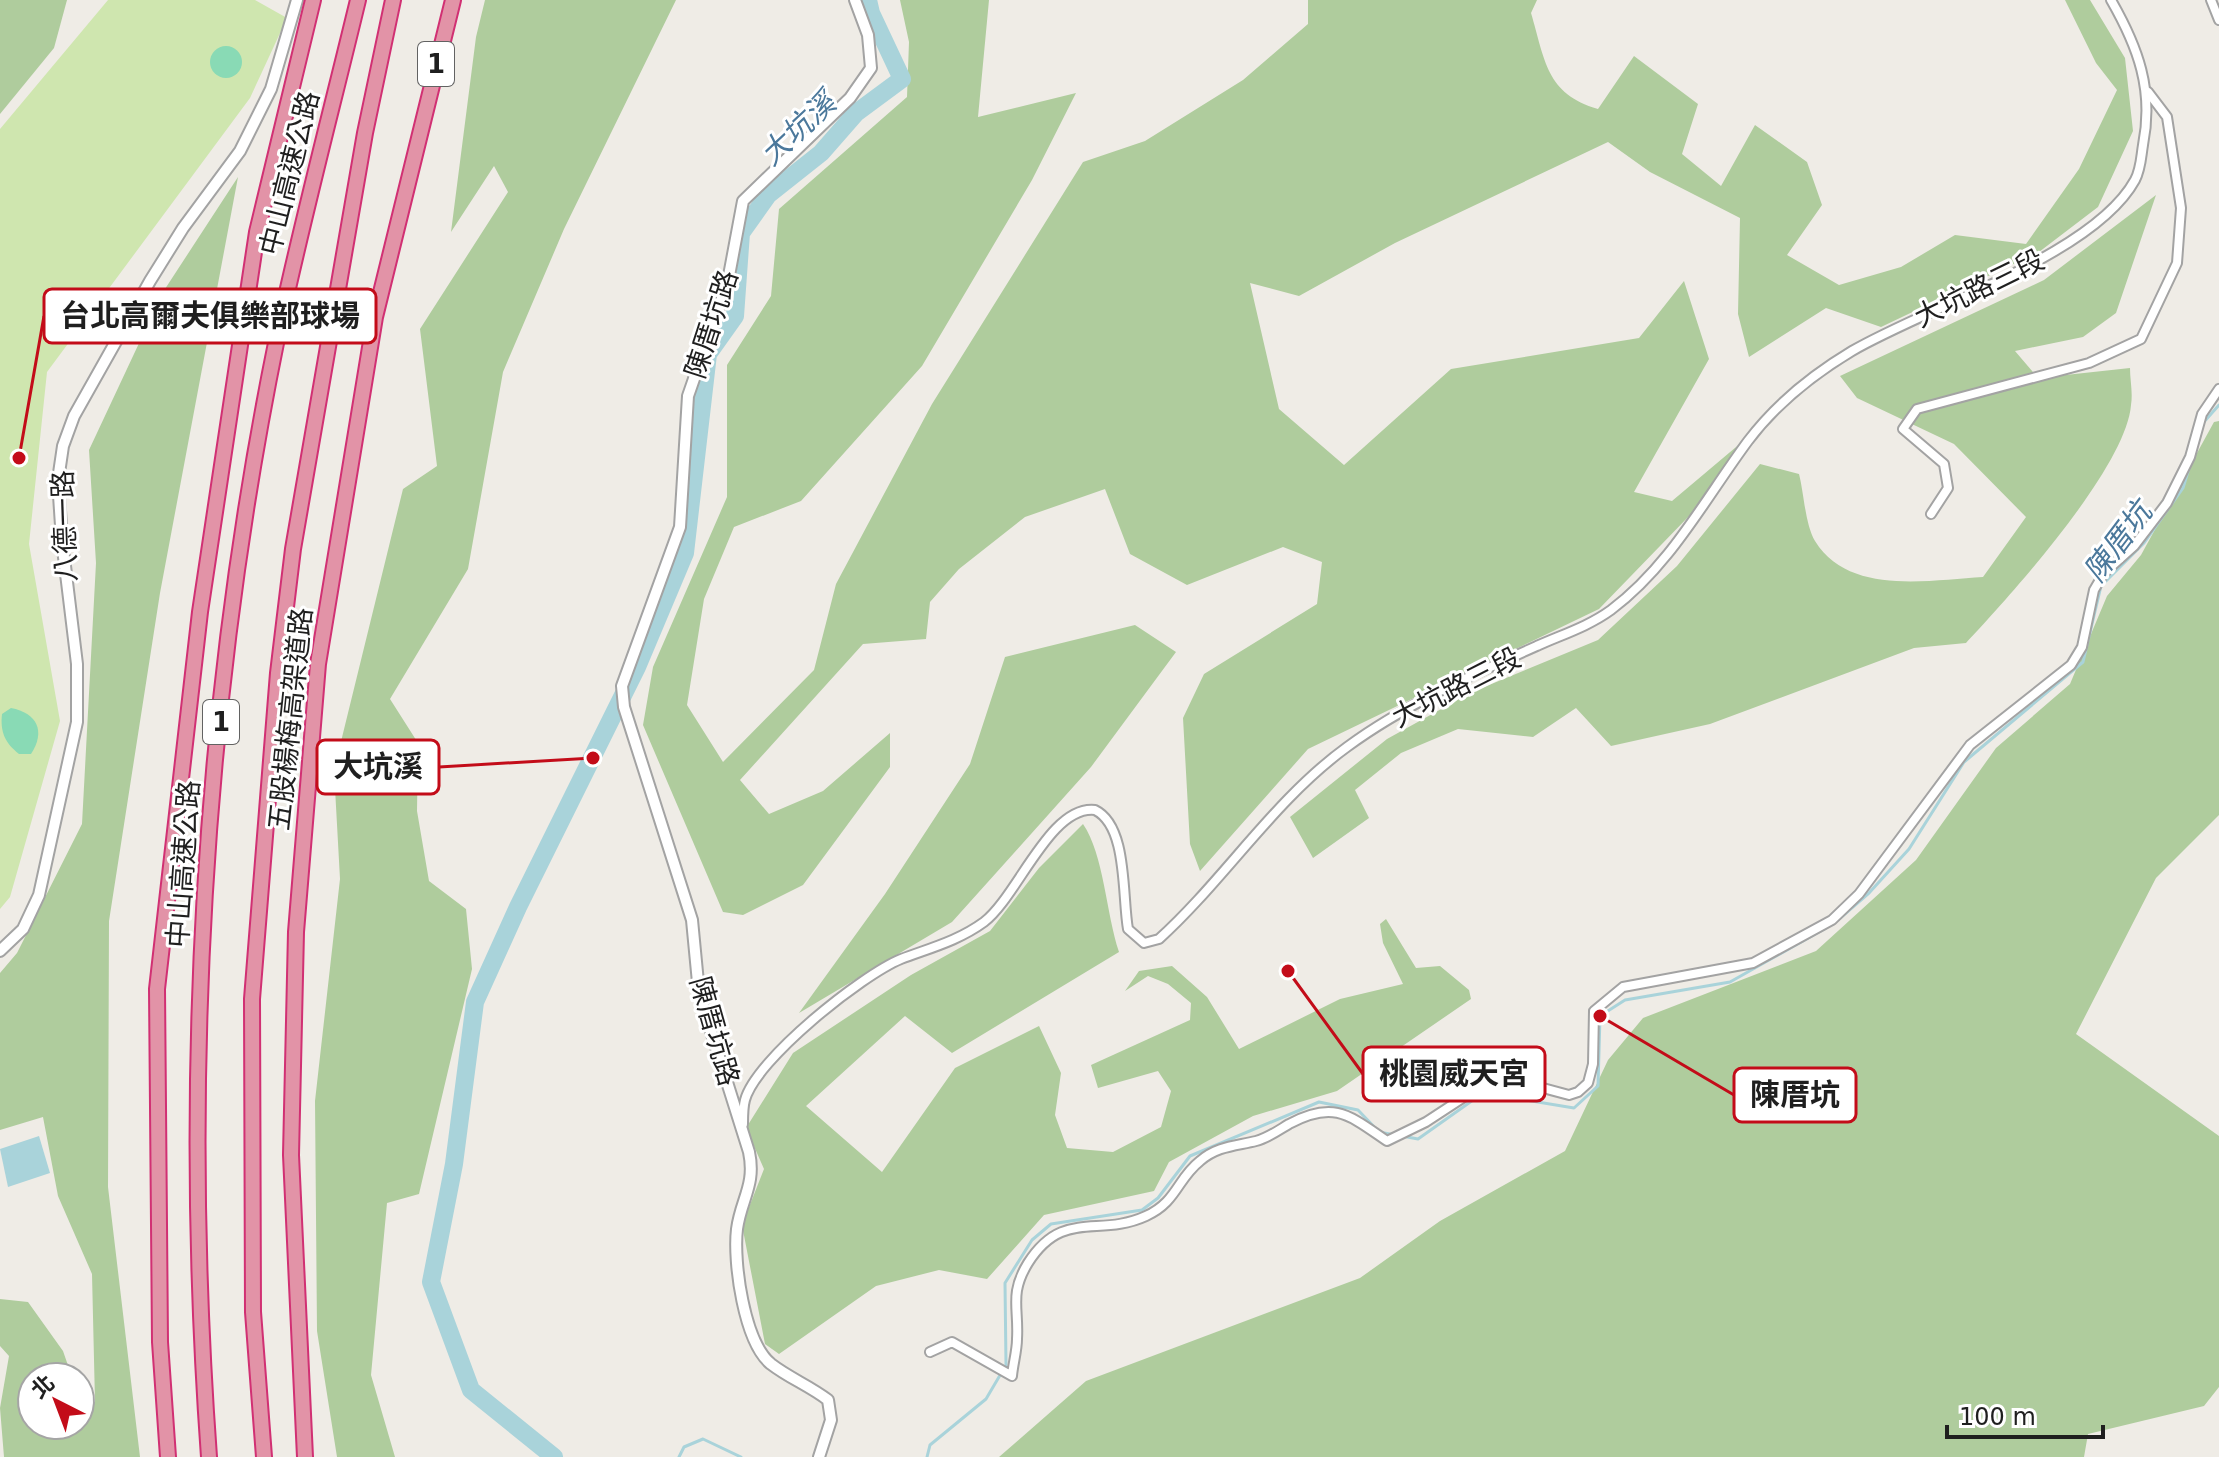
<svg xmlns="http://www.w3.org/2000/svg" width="2219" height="1457" font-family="'DejaVu Sans','Noto Sans TC',sans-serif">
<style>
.grass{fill:#cfe6af}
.forest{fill:#afcc9d}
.pitch{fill:#89dab5}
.water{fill:#a9d3da}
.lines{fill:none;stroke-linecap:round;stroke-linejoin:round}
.stream{stroke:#a9d3da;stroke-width:3}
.river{stroke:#a9d3da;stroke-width:18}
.minor-casing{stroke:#a3a3a3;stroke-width:12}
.tertiary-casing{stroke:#a3a3a3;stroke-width:14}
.motorway-casing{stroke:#d13073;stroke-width:18}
.minor{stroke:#fff;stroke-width:8}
.tertiary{stroke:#fff;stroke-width:10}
.motorway{stroke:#e293a7;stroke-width:14}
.labels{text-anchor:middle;stroke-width:6;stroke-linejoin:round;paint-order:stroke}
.shield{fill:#fff;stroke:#626262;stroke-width:2}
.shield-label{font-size:26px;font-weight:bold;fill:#1f1f1f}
.street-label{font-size:28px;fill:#1f1f1f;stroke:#fff}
.water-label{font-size:30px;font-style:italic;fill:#4b789b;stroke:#fff}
.leader{fill:none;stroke:#c30c19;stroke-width:3}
.callout-dot{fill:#c30c19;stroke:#fff;stroke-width:3}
.callout{fill:#fff;stroke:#c30c19;stroke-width:3}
.callout-label{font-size:30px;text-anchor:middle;font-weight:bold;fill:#1f1f1f}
</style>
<rect width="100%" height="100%" fill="#efece6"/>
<!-- grass -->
<polygon class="grass" points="108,0 255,0 287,18 250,98 47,372 29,544 60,721 10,897 0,909 0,129"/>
<!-- forest -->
<g class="forest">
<polygon points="0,0 67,0 54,48 0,114"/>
<polygon points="485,0 676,0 564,229 503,372 468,569 390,699 418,743 417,811 429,881 466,909 472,969 419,1194 387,1203 371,1375 395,1457 337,1457 317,1331 315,1101 340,879 334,770 403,489 437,466 420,329 508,192 494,166 451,232 476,37"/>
<path d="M900 0H989L978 117 1076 93 1032 180 922 366 801 501 734 527 704 599 687 705 723 762 814 670 836 584 932 404 1083 162 1145 141 1243 80 1308 24V0H1537L1531 13C1545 60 1546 94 1598 109L1634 56 1698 104 1682 154 1721 186 1755 125 1807 162 1822 205 1787 255 1839 285 1901 267 1955 235 2026 244 2079 169 2117 90 2096 63 2065 0H2090L2125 58 2133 131 2098 207 2039 252 1881 327 1826 308 1749 357 1738 314 1740 218 1650 172 1608 142 1395 243 1299 296 1250 283 1279 409 1344 465 1451 369 1639 338 1684 281 1709 359 1634 492 1672 501 1742 442 1691 514 1599 609 1308 749 1200 871 1190 844 1183 718 1204 674 1317 604 1322 562 1283 547 1187 585 1130 554 1105 489 1025 517 959 569 930 602 926 639 863 644 740 780 769 814 823 791 890 733V767L803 885 743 915 723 912 643 725 653 667 727 497V365L771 296 779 209 907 97 909 42Z"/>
<polygon points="238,177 160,593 109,921 108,1187 140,1457 4,1457 0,1408 9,1356 0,1346 0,1299 28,1302 63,1351 72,1377 32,1377 32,1425 80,1425 80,1399 95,1402 92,1274 58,1196 43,1117 0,1130 0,973 17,953 82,824 96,563 89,450 163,292"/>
<path d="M2156 195 2116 313 2083 337 2015 351 2038 378 2130 368C2130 380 2133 393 2131 405 2126 468 2010 596 1966 643L1914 648 1710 724 1611 746 1576 708 1533 737 1458 729 1401 753 1355 790 1369 818 1313 858 1290 817 1387 739 1472 692 1598 640 1677 566 1760 464 1799 474C1804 493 1805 524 1815 541 1849 596 1929 580 1983 577L2026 517 1954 444 1857 398 1840 376 2044 280Z"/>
<polygon points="2219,421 2219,815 2156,878 2076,1034 2219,1136 2219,1387 2204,1406 2088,1434 2084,1457 999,1457 1086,1381 1360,1278 1440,1221 1565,1151 1608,1060 1643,1018 1816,951 1916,860 1996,748 2070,684 2107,596 2141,555 2214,422"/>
<polygon points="1135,625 1176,652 1091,767 952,922 799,1013 885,894 970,764 1005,657"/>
<path d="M1083 824C1104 855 1106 913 1119 952L952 1053 905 1016 806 1106 882 1172 955 1068 1039 1026 1061 1073 1055 1115 1067 1148 1113 1152 1161 1127 1171 1091 1158 1071 1098 1088 1091 1065 1190 1020 1191 1003 1168 984 1148 976 1125 991 1139 971 1172 966 1207 997 1239 1049 1340 999 1403 984 1383 943 1380 924 1386 919 1416 968 1440 966 1469 990 1471 999 1337 1091 1253 1116 1169 1162 1154 1191 1044 1215 987 1279 939 1270 876 1286 779 1354 765 1344 742 1225 764 1169 746 1128 793 1053 911 975 990 931 1039 868Z"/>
</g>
<!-- pitch -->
<g class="pitch">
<circle cx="226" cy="62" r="16"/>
<path d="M11 708C37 713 46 731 31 754H19C5 743 0 732 2 714Z"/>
</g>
<!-- water -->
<polygon class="water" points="39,1136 50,1173 8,1187 0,1149"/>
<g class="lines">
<!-- stream -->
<g class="stream">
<polyline points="2203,423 2219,405"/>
<polyline points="1839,919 1869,893 1909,849 1964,762 2083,662 2101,586 2144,543 2183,488 2190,465"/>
<polyline points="1402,1136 1418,1139 1483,1093 1574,1108 1598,1086 1600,1016 1625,1000 1730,982 1826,928"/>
<polyline points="679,1457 684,1447 703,1439 741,1457"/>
<polyline points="927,1457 930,1445 986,1399 1006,1365 1005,1283 1032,1240 1051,1224 1142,1210 1158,1198 1190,1156 1319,1102 1358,1110 1379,1132 1395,1135"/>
</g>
<!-- river -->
<polyline class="river" points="554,1457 471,1390 431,1282 454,1164 475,1002 518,907 637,667 685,553 708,354 735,316 741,233 768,195 821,153 856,113 902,79 871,13 868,0"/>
<defs>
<g id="minor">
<polyline points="2211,0 2219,20"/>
<polyline points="1931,514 1948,488 1944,464 1903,429 1917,409 2089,363 2141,339 2177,263 2181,208 2167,117 2148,92"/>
<path d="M743 1124C743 1116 743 1107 745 1100 756 1059 862 975 901 959 930 948 958 941 984 922 1018 896 1050 805 1095 810 1128 826 1122 896 1128 929L1144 943 1159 939C1225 879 1274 800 1347 747 1404 705 1474 674 1539 645 1564 634 1589 626 1611 610 1670 566 1705 499 1748 441 1776 404 1812 375 1852 351 1927 307 2094 255 2135 180 2141 169 2141 157 2143 145 2154 90 2138 47 2111 0"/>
<path d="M930 1352 952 1342 1012 1376C1013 1364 1017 1351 1017 1339 1019 1308 1009 1294 1028 1263 1063 1208 1098 1238 1146 1216 1177 1202 1177 1179 1200 1161 1217 1146 1236 1146 1256 1141 1268 1138 1279 1130 1289 1124 1334 1100 1349 1115 1387 1141L1426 1122 1481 1086 1497 1080H1513L1569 1095 1578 1092 1588 1083 1593 1064 1594 1011 1623 987 1753 963 1832 920 1859 894 1970 745 2071 665 2082 647 2094 590 2104 573 2134 546 2167 503 2190 457 2202 414 2219 389"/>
</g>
<g id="tertiary">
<polyline points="0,951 23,929 39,895 77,722 77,664 62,541 58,480 63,446 74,416 150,281 183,228 240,151 271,89 297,0"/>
<path d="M819 1457 831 1420 828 1400C810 1386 789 1378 771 1364 744 1342 733 1262 737 1229 741 1199 756 1185 749 1152L699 993 692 920 624 707 622 686 680 527 688 396 728 281 743 201 850 98 871 68 868 35 855 0"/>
</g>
<g id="motorway">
<polyline points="168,1457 160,1342 157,989 200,612 257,232 313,0"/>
<path d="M209 1457C182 1084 202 705 277 338 301 225 331 112 358 0"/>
<polyline points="264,1457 253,1312 252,999 278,673 293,549 365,133 393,0"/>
<polyline points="305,1457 291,1155 296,932 318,664 375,317 453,0"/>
</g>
</defs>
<!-- minor casing -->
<use href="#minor" class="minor-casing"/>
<!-- tertiary casing -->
<use href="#tertiary" class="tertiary-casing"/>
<!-- motorway casing -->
<use href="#motorway" class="motorway-casing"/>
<!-- minor -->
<use href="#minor" class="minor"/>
<!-- tertiary -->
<use href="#tertiary" class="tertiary"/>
<!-- motorway -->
<use href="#motorway" class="motorway"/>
</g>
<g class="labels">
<!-- shield labels -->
<g class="shield">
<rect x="418" y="42" width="36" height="44" rx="6"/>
<rect x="203" y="700" width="36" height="44" rx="6"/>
</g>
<g class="shield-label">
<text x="436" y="73">1</text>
<text x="221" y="731">1</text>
</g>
<!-- street labels -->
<g class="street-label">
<text transform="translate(289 173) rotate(-76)" y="10">中山高速公路</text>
<text transform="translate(1979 288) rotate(-26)" y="10">大坑路三段</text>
<text transform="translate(711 324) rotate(-72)" y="10">陳厝坑路</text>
<text transform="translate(64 526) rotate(-92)" y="10">八德一路</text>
<text transform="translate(1456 687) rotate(-27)" y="10">大坑路三段</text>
<text transform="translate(290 719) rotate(-84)" y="10">五股楊梅高架道路</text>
<text transform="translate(183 864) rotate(-86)" y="10">中山高速公路</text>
<text transform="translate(715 1031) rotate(74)" y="10">陳厝坑路</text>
</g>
<!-- water labels -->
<g class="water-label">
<text transform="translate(798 129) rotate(-43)" y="10">大坑溪</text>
<text transform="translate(2118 542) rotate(-53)" y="10">陳厝坑</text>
</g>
</g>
<!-- callouts -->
<path class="leader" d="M19 458L44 316M593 758L439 767M1288 971L1363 1074M1600 1016L1734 1095"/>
<g class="callout-dot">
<circle cx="19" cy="458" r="8"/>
<circle cx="593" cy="758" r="8"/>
<circle cx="1288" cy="971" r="8"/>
<circle cx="1600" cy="1016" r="8"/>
</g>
<g class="callout">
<rect x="44" y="289" width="332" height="54" rx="8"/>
<rect x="317" y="740" width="122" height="54" rx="8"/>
<rect x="1363" y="1047" width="182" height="54" rx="8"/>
<rect x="1734" y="1068" width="122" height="54" rx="8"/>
</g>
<g class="callout-label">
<text x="210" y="326">台北高爾夫俱樂部球場</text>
<text x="378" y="777">大坑溪</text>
<text x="1454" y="1084">桃園威天宮</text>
<text x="1795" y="1105">陳厝坑</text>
</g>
<!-- north arrow -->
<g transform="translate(56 1401) rotate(318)"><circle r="38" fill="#ffffff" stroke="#a5a5a5" stroke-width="2"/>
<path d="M0-6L14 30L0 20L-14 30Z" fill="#c30c19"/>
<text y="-12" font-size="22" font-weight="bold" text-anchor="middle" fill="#1f1f1f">北</text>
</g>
<!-- scale -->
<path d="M1947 1425v12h156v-12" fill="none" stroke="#1f1f1f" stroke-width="4"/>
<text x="1959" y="1425" font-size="24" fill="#1f1f1f" stroke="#ffffff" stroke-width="6" paint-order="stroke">100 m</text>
</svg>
